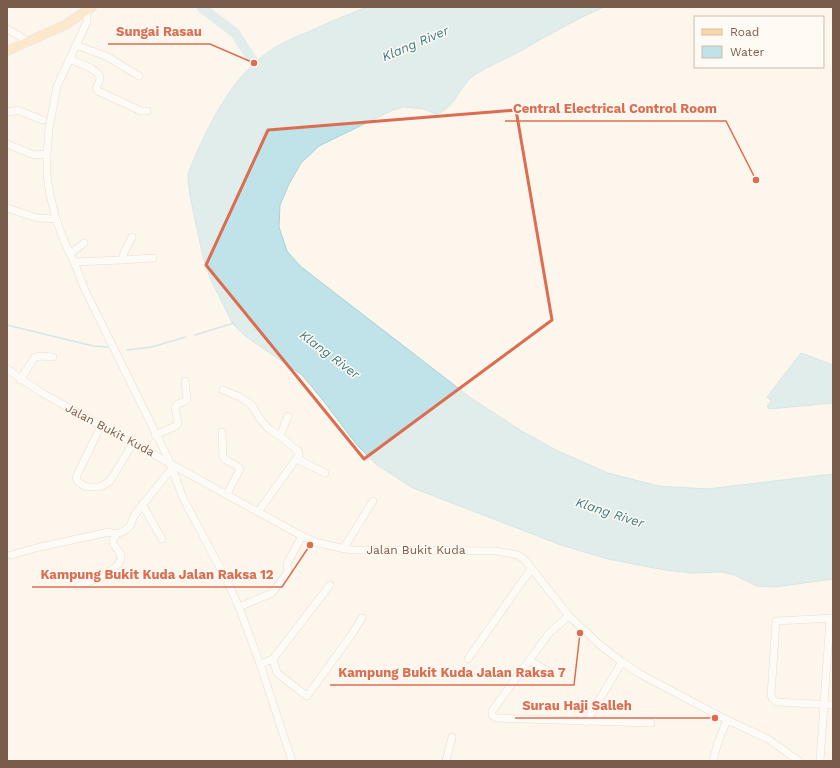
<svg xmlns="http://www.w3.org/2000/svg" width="840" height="768" font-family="'Work Sans',sans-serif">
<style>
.water{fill:#bfe3e8;stroke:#a5d3da}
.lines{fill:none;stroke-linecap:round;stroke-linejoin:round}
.stream{stroke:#a5d3da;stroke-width:1.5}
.river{stroke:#bfe3e8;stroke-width:10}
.minor-casing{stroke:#d1beb0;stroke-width:8}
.major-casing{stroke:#dad1cd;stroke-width:10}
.minor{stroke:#fff;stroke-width:7}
.major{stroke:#fbd9a5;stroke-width:8}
.marked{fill:none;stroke:#dc6d51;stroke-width:3;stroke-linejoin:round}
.labels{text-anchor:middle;stroke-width:3;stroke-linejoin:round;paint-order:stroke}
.street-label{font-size:12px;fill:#7a5c4d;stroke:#fffaf3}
.water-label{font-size:13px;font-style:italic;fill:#437c86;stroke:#fffaf3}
.leader{fill:none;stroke:#dc6d51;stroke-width:1.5}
.callout-dot{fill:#dc6d51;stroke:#fffaf3;stroke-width:1.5}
.callout-label{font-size:13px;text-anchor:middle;font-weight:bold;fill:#dc6d51;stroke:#fffaf3;stroke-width:3;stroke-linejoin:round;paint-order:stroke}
</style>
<rect width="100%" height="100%" fill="#fdf6ec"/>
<!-- water -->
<g class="water">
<path d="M367 7H604C574 20 545 37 517 53 503 60 489 66 476 74 460 84 455 109 436 114L424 109 404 107 393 110 319 146 301 163 289 184 280 205 279 227 287 251 300 266 471 398 520 430 558 451 608 473 658 486 707 489 833 474V579L775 587 757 586 734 575 723 572 690 573 665 570 608 559 561 545 413 488 377 465 357 445 322 399 302 375 245 336 233 324 210 278 203 257 190 196 188 179 189 171C206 130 231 76 270 51 281 43 295 37 308 32 327 23 347 15 367 7Z"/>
<polygon points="801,353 833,365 833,403 769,409 767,406 772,401 767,397"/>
</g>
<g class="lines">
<!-- stream -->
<g class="stream">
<polyline points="7,325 93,346 108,347"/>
<polyline points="195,335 234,323"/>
<polyline points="127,350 152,347 186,337"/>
</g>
<!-- river -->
<polyline class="river" points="201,7 235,33 261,73"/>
<defs>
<g id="minor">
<polyline points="87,11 87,22 57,86 49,128 47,154 47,175 50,195 56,219 64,241 74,262 85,290 168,458 183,498 227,581 239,607 260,664 292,761"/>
<polyline points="7,29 21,37 27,43"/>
<polyline points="76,45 108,57 139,76"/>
<path d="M69 59C77 63 101 69 100 79 99 82 97 86 96 88L98 91 141 111H147"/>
<polyline points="7,111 12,112 17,110 43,120"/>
<polyline points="7,144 34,155 47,154"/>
<polyline points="7,208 37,218 56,219"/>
<polyline points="70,254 84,243"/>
<polyline points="122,260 153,258"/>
<polyline points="74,262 122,260 124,253 132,237"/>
<polyline points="7,369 42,393 302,536 318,543 351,550 496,551 518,555 525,560 569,616 600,645 622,662 640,674 727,720 768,739 799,761"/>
<polyline points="20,380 35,357 41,356 53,357"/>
<polyline points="223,390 240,397 249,403 253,407 260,419 269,429 280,436 299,452 299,455 258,512"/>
<polyline points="101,426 76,477 78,482 86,487 100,487 110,481 133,443"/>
<path d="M222 432 223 457C227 463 236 463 240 469L227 494"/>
<polyline points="155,435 176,426 178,423 175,407 178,404 187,400 185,381"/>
<polyline points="280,436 288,416"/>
<polyline points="297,459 325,473"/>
<polyline points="142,504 162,539"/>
<polyline points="343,549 373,501"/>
<polyline points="11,555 40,547 109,532 116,534 124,531 130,526 135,514 169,472"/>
<path d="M79 586C89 581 127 569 120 553 115 544 109 546 116 534"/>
<polyline points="239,607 272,593 288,572 287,564 302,536"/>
<polyline points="569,616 550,632 492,711 492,715 496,718 651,723"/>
<polyline points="833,618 776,621 771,695 772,698 776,702 833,705"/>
<polyline points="273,659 277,673 307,696 350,637 362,618"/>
<polyline points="468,659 523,580 532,569"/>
<polyline points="529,660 551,673"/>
<polyline points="260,664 273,659 330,585"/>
<polyline points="586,722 622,662"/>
<polyline points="446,761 452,737"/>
<polyline points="713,761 718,742 727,720"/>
<polyline points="820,761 830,618"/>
</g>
<polyline id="major" points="7,51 65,25 92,7"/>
</defs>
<!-- minor casing -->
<use href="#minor" class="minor-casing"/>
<!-- major casing -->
<use href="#major" class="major-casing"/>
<!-- minor -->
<use href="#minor" class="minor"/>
<!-- major -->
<use href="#major" class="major"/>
</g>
<!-- marked area -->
<path d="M0 0H840V768H0ZM516 110 552 320 364 459 206 265 268 130Z" fill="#fdf6ec" fill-opacity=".55" fill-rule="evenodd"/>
<path class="marked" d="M516 110 552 320 364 459 206 265 268 130Z"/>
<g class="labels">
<!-- street labels -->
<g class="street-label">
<text transform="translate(110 430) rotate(28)" y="4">Jalan Bukit Kuda</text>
<text x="416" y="554">Jalan Bukit Kuda</text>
</g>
<!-- water labels -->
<g class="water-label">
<text transform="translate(415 43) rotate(-23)" y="5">Klang River</text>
<text transform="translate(330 354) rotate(37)" y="5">Klang River</text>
<text transform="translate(610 512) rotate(18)" y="5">Klang River</text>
</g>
</g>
<!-- callouts -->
<path class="leader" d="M254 63L210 44H108M756 180L726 121H505M310 545L282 587H32M580 633L574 685H330M715 718L640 718H515"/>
<g class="callout-dot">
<circle cx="254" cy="63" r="4"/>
<circle cx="756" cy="180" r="4"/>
<circle cx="310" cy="545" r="4"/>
<circle cx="580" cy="633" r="4"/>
<circle cx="715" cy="718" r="4"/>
</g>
<g class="callout-label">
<text x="159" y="36">Sungai Rasau</text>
<text x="615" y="113">Central Electrical Control Room</text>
<text x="157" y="579">Kampung Bukit Kuda Jalan Raksa 12</text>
<text x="452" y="677">Kampung Bukit Kuda Jalan Raksa 7</text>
<text x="577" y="710">Surau Haji Salleh</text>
</g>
<!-- border -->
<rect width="840" height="768" fill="none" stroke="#7a5c4d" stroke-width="16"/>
<!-- legend -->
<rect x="694" y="16" width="130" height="52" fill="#fffaf3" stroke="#cabbb1"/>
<rect x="702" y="29" width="20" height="6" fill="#fbd9a5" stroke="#cabbb1"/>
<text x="730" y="36" font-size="12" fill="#7a5c4d">Road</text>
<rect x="702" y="46" width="20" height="12" fill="#bfe3e8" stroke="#cabbb1"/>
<text x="730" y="56" font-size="12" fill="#7a5c4d">Water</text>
</svg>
